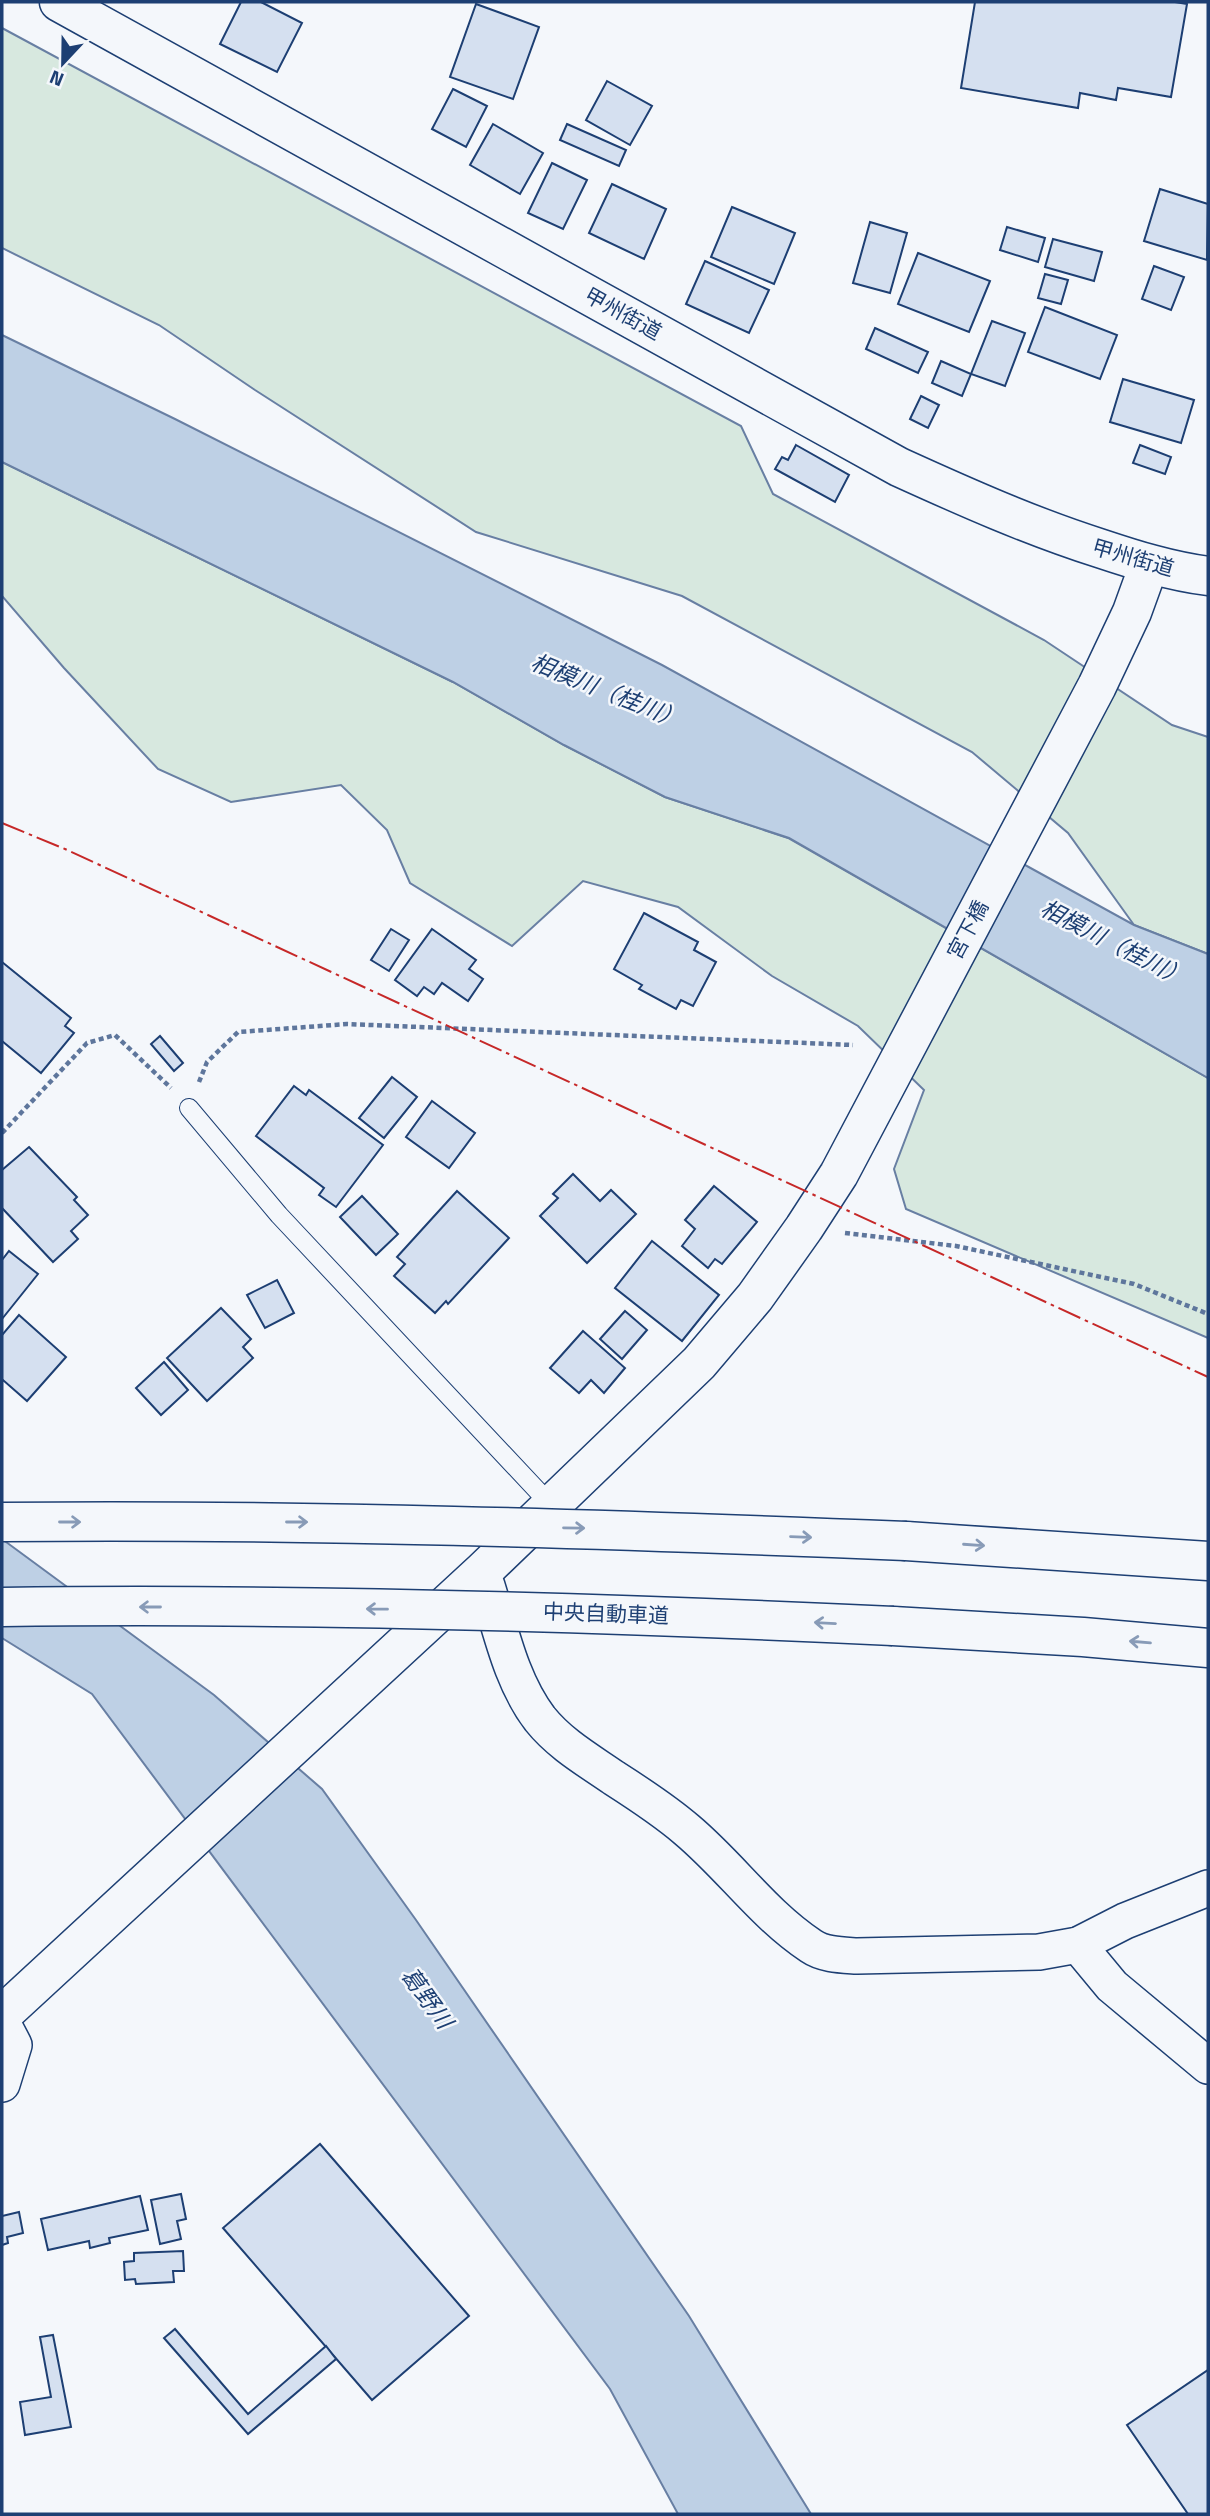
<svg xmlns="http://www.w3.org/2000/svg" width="1210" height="2516" font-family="'Titillium Web','Noto Sans JP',sans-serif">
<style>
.green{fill:#d7e8df;stroke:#687fa3;stroke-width:2}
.water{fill:#bed0e5;stroke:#687fa3;stroke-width:2}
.building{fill:#d5e0f0;stroke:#1d3f73;stroke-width:2}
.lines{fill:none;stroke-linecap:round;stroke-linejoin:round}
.lane-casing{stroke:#1d3f73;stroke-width:20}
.street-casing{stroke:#1d3f73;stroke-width:38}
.secondary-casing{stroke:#1d3f73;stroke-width:41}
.highway-casing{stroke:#1d3f73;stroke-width:41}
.path{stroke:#5e769c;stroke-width:4.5;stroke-dasharray:5 3.5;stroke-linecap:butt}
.lane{stroke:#f4f7fb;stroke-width:18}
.street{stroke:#f4f7fb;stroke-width:35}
.secondary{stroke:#f4f7fb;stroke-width:38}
.highway{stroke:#f4f7fb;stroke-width:38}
.highway-bridge-casing{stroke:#1d3f73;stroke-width:41;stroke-linecap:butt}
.highway-bridge{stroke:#f4f7fb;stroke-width:38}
.power{stroke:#c62828;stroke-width:2;stroke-dasharray:24 5 3.5 5;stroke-linecap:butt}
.oneway{stroke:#889bb7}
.labels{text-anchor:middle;stroke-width:5;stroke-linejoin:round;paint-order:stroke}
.street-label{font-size:21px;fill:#1d3f73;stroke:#f4f7fb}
.water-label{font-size:23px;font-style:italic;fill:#1d3f73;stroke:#f4f7fb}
</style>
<rect width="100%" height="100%" fill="#f4f7fb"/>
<!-- green -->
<g class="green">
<polygon points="2,28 741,426 773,494 1044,640 1172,725 1208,737 1208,954 1134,925 1068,833 972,752 682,596 476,532 255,390 159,325 2,248"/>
<polygon points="2,462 453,682 564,745 665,797 788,838 1208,1078 1208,1338 906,1209 894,1169 924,1090 858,1026 772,976 678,907 583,881 512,946 410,883 387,830 341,785 231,802 158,769 64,668 2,596"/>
</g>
<!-- water -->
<g class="water">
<polygon points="2,335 175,419 662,665 1134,925 1208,954 1208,1078 789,838 665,797 564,745 453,682 2,462"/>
<polygon points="2,1539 214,1695 322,1789 416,1920 689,2316 811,2514 678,2514 610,2389 92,1694 2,1638"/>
</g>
<!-- building -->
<g class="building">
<polygon points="241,2 261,2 302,23 277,72 220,44"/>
<polygon points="975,2 1175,2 1187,4 1171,97 1118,88 1116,100 1080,93 1078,108 961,88"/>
<polygon points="476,4 539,27 513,99 450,77"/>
<polygon points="607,81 652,106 630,145 586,120"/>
<polygon points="453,89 487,106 466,147 432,129"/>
<polygon points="493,124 543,153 520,194 470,165"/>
<polygon points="567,124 626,150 619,166 560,140"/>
<polygon points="552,163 587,180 563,229 528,213"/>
<polygon points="612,184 666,209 644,259 589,233"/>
<polygon points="1160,189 1208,204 1207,260 1144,241"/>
<polygon points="732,207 795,233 774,284 711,257"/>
<polygon points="870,222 907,233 890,293 853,283"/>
<polygon points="1007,227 1045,238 1038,262 1000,250"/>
<polygon points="1053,239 1102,252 1094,281 1045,267"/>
<polygon points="918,253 990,281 969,332 898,304"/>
<polygon points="705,261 769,290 749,333 686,304"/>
<polygon points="1154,266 1184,277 1171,310 1142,299"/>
<polygon points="1045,274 1068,280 1061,304 1038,298"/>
<polygon points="1045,307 1117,335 1100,379 1028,352"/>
<polygon points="992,321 1025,333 1005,386 971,374"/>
<polygon points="875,328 928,352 918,373 866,349"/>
<polygon points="941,361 971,374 962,396 932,383"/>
<polygon points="1123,379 1194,400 1181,443 1110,422"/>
<polygon points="921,396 939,405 928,428 910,419"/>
<polygon points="796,445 849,475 835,502 775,469 782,457 788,460"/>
<polygon points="1140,445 1171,457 1165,474 1133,463"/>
<polygon points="644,913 698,942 694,950 716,962 693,1006 681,1000 676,1009 639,989 642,985 614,969"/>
<polygon points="391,929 409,940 389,971 371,960"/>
<polygon points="432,929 476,960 469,969 483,979 468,1001 442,983 434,994 424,987 417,996 395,980"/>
<polygon points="2,962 71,1018 65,1026 74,1033 41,1073 2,1041"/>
<polygon points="160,1036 183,1063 174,1071 151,1044"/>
<polygon points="392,1077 417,1097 384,1138 359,1118"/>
<polygon points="294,1086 306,1095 309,1090 383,1145 336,1207 319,1195 324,1188 256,1136"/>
<polygon points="432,1101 475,1133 449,1168 406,1137"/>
<polygon points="29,1147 77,1197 74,1200 88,1215 71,1231 78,1239 53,1262 2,1208 2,1170"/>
<polygon points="573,1174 600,1201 611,1190 636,1214 587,1263 540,1216 558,1198 553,1194"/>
<polygon points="714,1186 757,1222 722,1264 715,1259 708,1268 682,1246 695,1229 685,1220"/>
<polygon points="457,1191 509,1238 448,1304 446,1301 435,1313 394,1276 405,1264 397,1257"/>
<polygon points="362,1196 398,1234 376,1255 340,1217"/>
<polygon points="652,1241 719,1295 682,1341 615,1288"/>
<polygon points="9,1251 38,1274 2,1319 2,1260"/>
<polygon points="277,1280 294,1313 265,1328 247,1295"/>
<polygon points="221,1308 251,1339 243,1347 253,1358 207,1401 167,1358"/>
<polygon points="625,1311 647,1330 622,1359 600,1339"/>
<polygon points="19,1315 66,1357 27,1401 3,1380 2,1382 2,1335"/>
<polygon points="583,1331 625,1368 604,1393 591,1380 579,1393 550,1368"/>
<polygon points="164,1362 188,1390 161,1415 136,1388"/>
<polygon points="320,2144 469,2316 372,2400 223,2228"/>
<polygon points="181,2194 186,2219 177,2221 181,2239 160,2244 151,2200"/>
<polygon points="140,2196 148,2230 109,2238 110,2243 90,2248 89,2241 48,2250 41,2219"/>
<polygon points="19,2212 23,2233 7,2237 8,2243 2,2245 2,2216"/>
<polygon points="183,2251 184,2271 173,2271 174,2282 136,2284 135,2279 125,2280 124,2262 134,2261 134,2253"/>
<polygon points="175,2329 248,2414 326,2346 336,2359 248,2434 164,2338"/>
<polygon points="53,2335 71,2427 25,2435 20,2402 51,2397 40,2337"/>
<polygon points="1208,2370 1208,2514 1188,2514 1127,2425"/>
</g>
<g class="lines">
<defs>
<polyline id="lane" points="189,1108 279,1215 550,1504"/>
<g id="street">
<path d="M487 1586C501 1631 511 1681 540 1719 560 1744 588 1760 614 1778 639 1794 665 1811 687 1830 731 1867 763 1914 811 1946 824 1955 842 1955 857 1956L1039 1952 1078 1945 1125 1921 1208 1888"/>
<polyline points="1078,1945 1112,1986 1208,2066"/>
<polyline points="2,2022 14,2045 2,2084"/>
</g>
<polyline id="secondary" points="2,2015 483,1571 699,1363 755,1297 804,1228 839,1174 1097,686 1132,612 1149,565"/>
<g id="highway">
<path d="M59 2 899 467C965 497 1030 526 1099 548 1135 560 1170 571 1208 576"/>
<polyline points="906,1541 1208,1561"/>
<polyline points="893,1626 1083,1637 1208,1648"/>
</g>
</defs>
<!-- lane casing -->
<use href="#lane" class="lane-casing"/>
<!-- street casing -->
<use href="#street" class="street-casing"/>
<!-- secondary casing -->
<use href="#secondary" class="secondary-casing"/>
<!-- highway casing -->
<use href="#highway" class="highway-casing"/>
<!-- path -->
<g class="path">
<polyline points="199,1082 207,1062 238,1032 347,1024 853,1045"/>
<polyline points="2,1133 87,1043 115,1035 171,1088"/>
<polyline points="845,1233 956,1246 1134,1284 1208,1314"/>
</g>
<!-- lane -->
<use href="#lane" class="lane"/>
<!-- street -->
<use href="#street" class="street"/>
<!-- secondary -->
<use href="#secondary" class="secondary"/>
<!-- highway -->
<use href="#highway" class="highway"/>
<defs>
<g id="highway-bridge">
<path d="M2 1522C303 1519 604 1529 906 1541"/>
<path d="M2 1607C299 1603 596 1612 893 1626"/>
</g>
</defs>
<!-- highway-bridge casing -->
<use href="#highway-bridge" class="highway-bridge-casing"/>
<!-- highway-bridge -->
<use href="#highway-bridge" class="highway-bridge"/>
<!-- power -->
<polyline class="power" points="2,823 65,849 1208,1377"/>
</g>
<!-- one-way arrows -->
<defs><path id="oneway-shaft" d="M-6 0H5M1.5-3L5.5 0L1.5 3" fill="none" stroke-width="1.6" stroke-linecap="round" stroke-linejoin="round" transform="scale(1.75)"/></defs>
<g class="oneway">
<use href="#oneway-shaft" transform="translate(70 1522)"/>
<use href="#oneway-shaft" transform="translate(297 1522)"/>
<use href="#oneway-shaft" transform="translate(574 1528) rotate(1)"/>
<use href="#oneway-shaft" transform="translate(801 1537) rotate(2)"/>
<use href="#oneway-shaft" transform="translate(974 1545) rotate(4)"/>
<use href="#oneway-shaft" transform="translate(150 1607) rotate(-180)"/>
<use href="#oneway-shaft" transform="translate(377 1609) rotate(-179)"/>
<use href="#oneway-shaft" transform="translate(825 1623) rotate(-177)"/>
<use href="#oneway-shaft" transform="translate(1140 1642) rotate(-175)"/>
</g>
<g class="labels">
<!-- street labels -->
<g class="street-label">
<text transform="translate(623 314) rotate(29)" y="7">甲州街道</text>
<text transform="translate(1133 558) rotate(16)" y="7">甲州街道</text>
<text transform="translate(968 930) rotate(-62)" y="7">宮下橋</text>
<text transform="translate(606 1614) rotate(2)" y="7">中央自動車道</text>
</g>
<!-- water labels -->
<g class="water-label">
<text transform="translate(607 691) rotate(22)" y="8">相模川（桂川）</text>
<text transform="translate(1114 943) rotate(27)" y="8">相模川（桂川）</text>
<text transform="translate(427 1998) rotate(54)" y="8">葛野川</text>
</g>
</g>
<!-- border -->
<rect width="1210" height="2516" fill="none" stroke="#1d3f73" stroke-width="7"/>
<!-- north arrow -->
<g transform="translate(63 63) rotate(202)" stroke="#f4f7fb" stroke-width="5" paint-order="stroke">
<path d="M0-5L12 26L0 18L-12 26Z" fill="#1d3f73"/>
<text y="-10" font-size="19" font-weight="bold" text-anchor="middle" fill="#1d3f73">N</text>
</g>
</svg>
